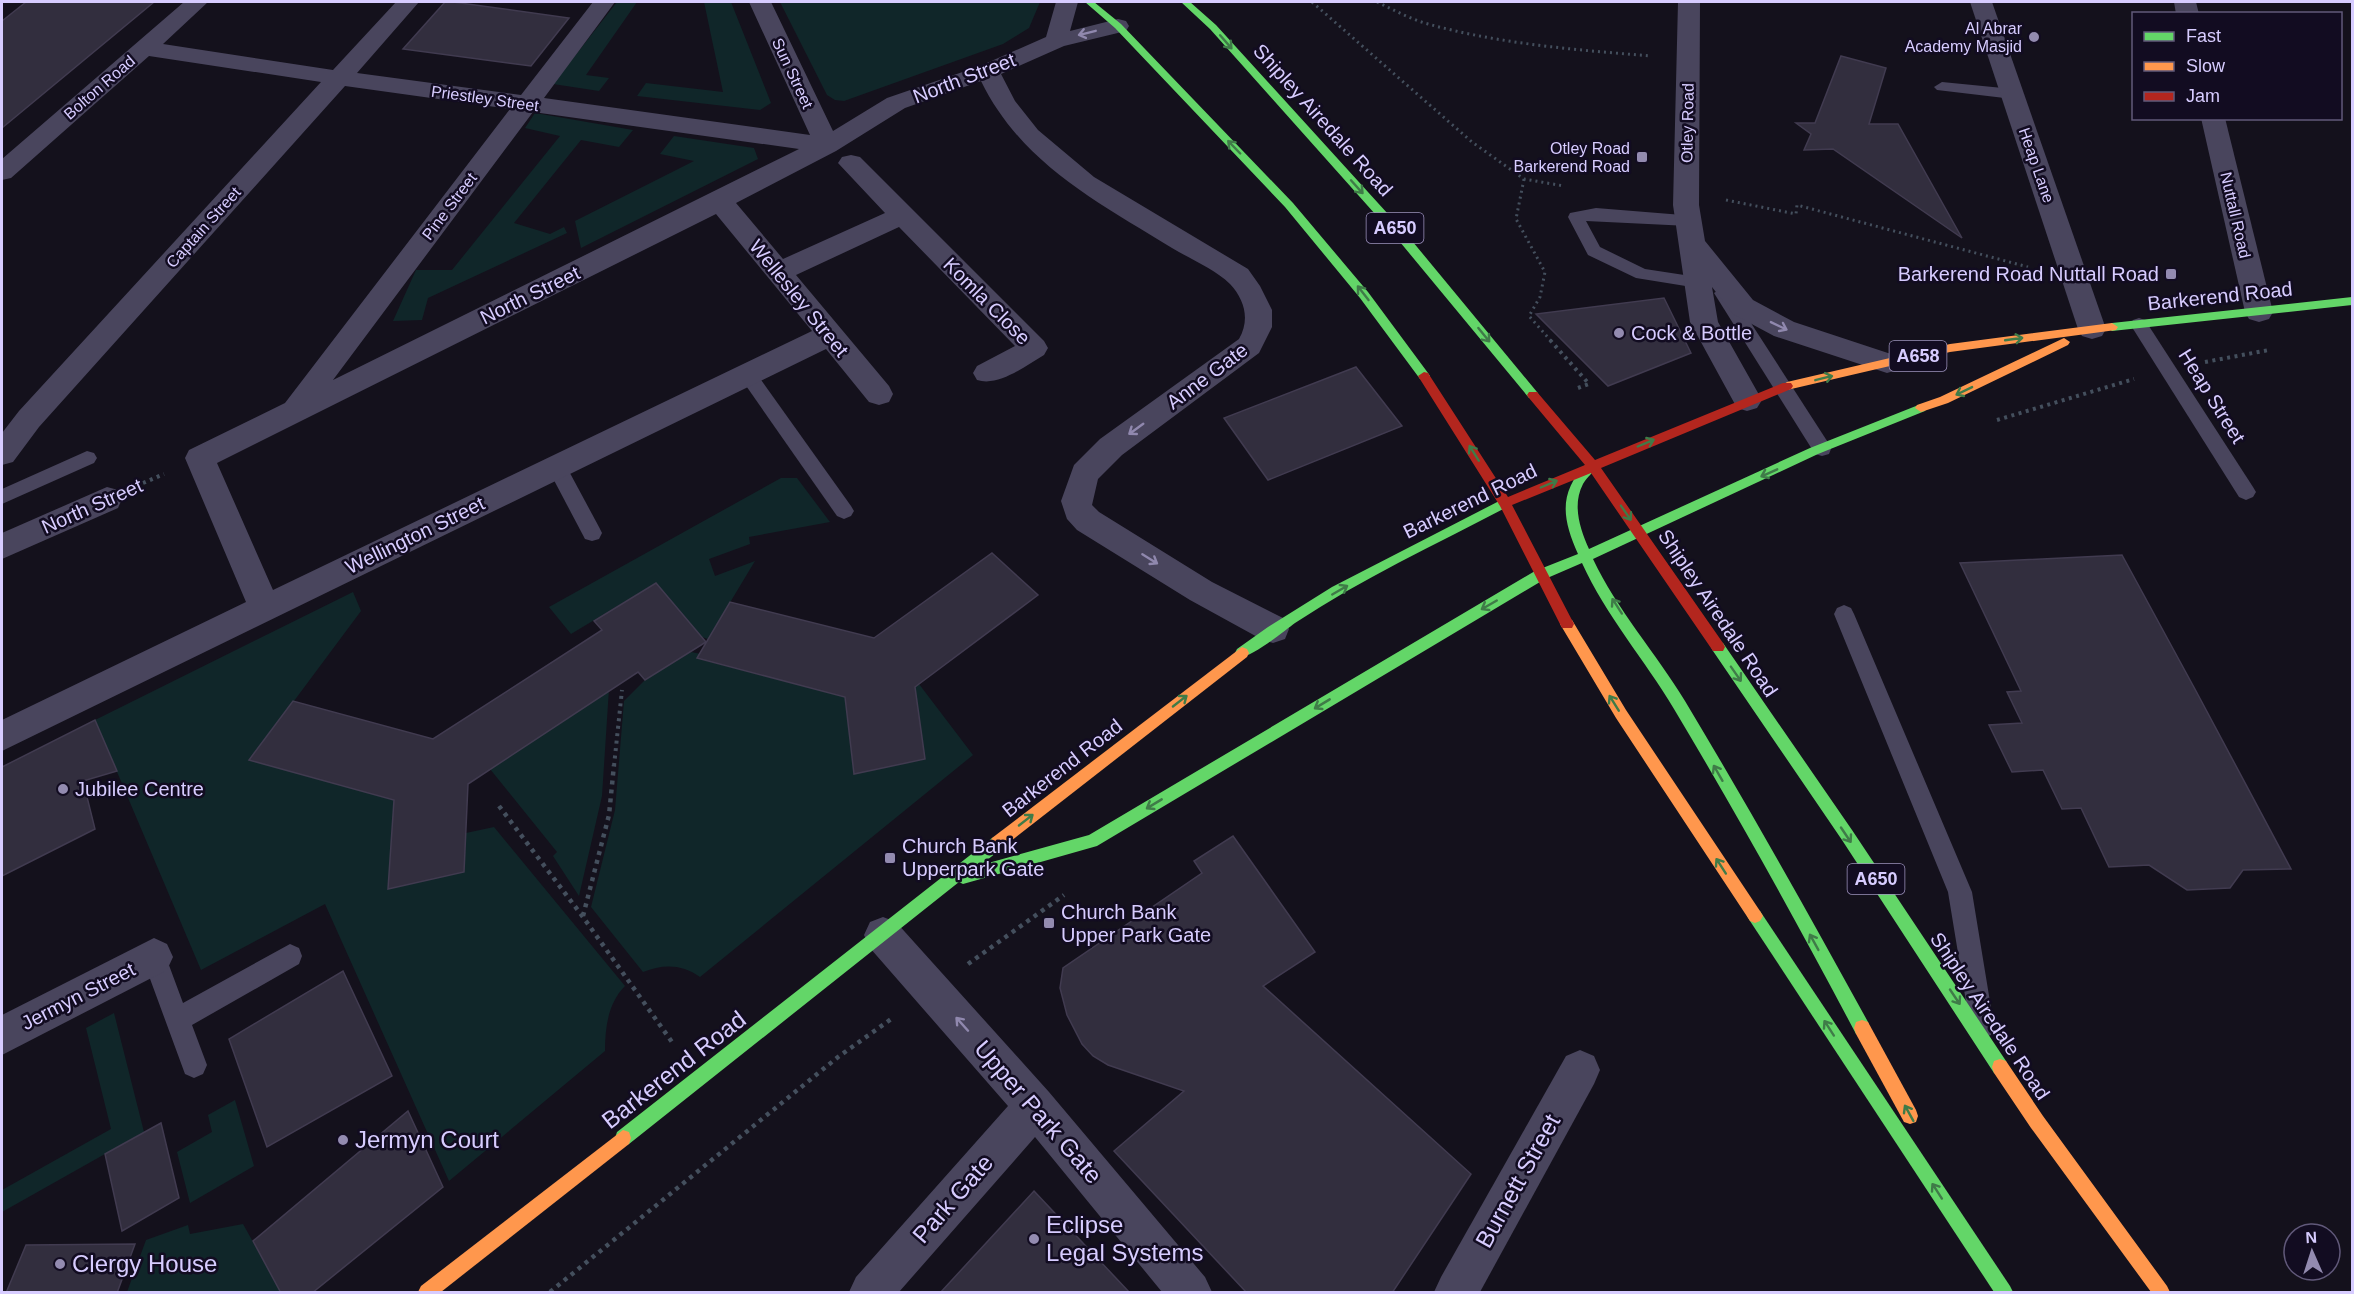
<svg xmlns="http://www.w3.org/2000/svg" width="2354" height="1294" font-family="Helvetica,sans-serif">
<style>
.green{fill:#102629}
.building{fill:#322e3e;stroke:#413b50;stroke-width:1.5}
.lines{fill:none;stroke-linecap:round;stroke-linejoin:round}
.path-far2{stroke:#444f5d;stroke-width:3;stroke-dasharray:2 4;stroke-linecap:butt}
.path-far1{stroke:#444f5d;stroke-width:4;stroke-dasharray:3 4.5;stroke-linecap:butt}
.path{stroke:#444f5d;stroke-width:4.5;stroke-dasharray:4 5;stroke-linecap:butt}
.lane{fill:#49455d;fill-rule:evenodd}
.street{fill:#49455d;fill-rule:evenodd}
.fast{fill:#63d668;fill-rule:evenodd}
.slow{fill:#ff974d;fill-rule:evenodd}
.jam{fill:#b3261e;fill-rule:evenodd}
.oneway{stroke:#9088ae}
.oneway2{stroke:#3f7b48}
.poi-dot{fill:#938bb0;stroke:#120c21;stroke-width:2}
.labels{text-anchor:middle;stroke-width:5;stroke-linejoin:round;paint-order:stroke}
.far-poi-label{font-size:16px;fill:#d7ccff;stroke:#120c21;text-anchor:end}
.far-street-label{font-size:16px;fill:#d7ccff;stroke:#120c21}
.shield{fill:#120c21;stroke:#9c92bc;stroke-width:1.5}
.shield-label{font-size:18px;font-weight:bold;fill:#d7ccff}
.street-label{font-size:20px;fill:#d7ccff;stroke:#120c21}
.poi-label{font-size:20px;fill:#d7ccff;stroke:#120c21;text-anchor:start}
.near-street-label{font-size:24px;fill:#d7ccff;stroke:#120c21}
.near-poi-label{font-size:24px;fill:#d7ccff;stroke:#120c21;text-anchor:start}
</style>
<rect width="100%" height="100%" fill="#14111c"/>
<!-- green -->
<g class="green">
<polygon points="617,2 637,2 586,75 609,78 599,91 553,84"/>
<polygon points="704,2 731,2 771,103 760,110 637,96 646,83 723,92"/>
<polygon points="780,2 1040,2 1029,28 1003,44 844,101 835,100 827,95"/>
<polygon points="535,113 633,130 619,147 581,140 514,223 550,234 564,227 567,233 428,298 422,320 393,321 416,270 452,270 560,136 525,128"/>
<polygon points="674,136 754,148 758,159 581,248 575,221 694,161 660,154"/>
<polygon points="781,478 797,478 830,522 749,537 750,544 709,559 715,576 755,561 708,639 702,637 656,583 571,634 549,607"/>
<path d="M353 592 361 611 250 760 394 800 464 872 466 833 494 827 625 986C608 1003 605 1028 605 1051L449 1181 325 904 201 970 95 720Z"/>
<path d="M691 652 701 654 699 659 845 697 854 774 925 759 914 685 919 684 973 755 700 977C682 964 663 964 643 972L591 907 615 810 624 701 645 680Z"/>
<polygon points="609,689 602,796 579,896 553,856 557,852 490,769"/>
<polygon points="114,1013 144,1132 2,1212 2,1190 111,1129 86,1028"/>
<polygon points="235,1100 254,1166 190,1203 177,1152 212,1132 208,1115"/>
<polygon points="243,1224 281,1292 127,1292 146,1240 188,1225 190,1234"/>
</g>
<!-- building -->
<g class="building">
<polygon points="26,2 154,2 2,128 2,21"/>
<polygon points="445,2 453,2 569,18 531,66 403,49"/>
<polygon points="1841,56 1886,68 1869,124 1898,124 1962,238 1833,149 1804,150 1811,134 1796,123 1815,123"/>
<polygon points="1664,298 1691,353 1608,386 1536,314"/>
<polygon points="1356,367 1402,426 1268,480 1224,418"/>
<polygon points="992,553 1038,595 915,687 925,759 854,774 845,697 697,658 730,602 874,638"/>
<polygon points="2122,555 2196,691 2291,869 2243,870 2230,888 2187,890 2149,865 2109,867 2081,808 2062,809 2043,770 2012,772 1989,725 2022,723 2007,692 2021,691 1960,563"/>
<polygon points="656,583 706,642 645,680 638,672 468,784 464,872 388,889 394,800 249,760 293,701 433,739 602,630 594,621"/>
<polygon points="95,720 117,771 83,781 95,829 2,876 2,767"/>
<polygon points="1233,836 1315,952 1263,986 1471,1174 1392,1293 1247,1293 1114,1151 1184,1091 1108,1065 1093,1056 1082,1044 1067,1015 1060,988 1063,968 1202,873 1194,861"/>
<polygon points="343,971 392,1076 267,1147 229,1039"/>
<polygon points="408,1111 443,1187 312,1293 281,1293 253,1241"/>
<polygon points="161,1123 179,1198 122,1231 105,1154"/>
<polygon points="1034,1191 1130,1293 940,1293"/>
<polygon points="135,1244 117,1293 6,1293 26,1245"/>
</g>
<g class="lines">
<!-- path-far2 -->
<g class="path-far2">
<polyline points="1312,2 1472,142 1524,179 1564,186"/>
<path d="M1377 2C1394 10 1410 19 1428 24 1500 44 1577 50 1651 56"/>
<polyline points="1524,179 1516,219 1545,272 1540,297 1529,316 1552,342"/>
<polyline points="1726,200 1796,214 1797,205 2028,267"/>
</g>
<!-- path-far1 -->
<g class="path-far1">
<polyline points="1550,340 1589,384 1578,388"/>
<polyline points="2205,362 2269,350"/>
<polyline points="1997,420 2134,379"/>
<polyline points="143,483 164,474"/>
<polyline points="614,766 622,690"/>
</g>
<!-- path -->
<g class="path">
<polyline points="499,806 583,917 672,1042"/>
<polyline points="583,916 609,815 614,765"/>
<polyline points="968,964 1064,895"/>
<polyline points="550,1292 838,1057 894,1017"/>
</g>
<!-- lane -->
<g class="lane">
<polygon points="1942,82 2013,89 2021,94 2013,99 1937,90 1934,87"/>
<polygon points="1596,208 1695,216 1697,220 1689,226 1586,221 1600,247 1645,269 1704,278 1707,282 1704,286 1698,288 1636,278 1588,255 1568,217 1570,213"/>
<polygon points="1723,287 1729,289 1829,444 1831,449 1829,454 1822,456 1815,454 1714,293"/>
<polygon points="2139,318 2145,320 2253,487 2256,492 2253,497 2246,500 2239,497 2130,324 2133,320"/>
<polygon points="748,368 754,370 851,506 854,511 851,516 844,519 837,516 742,380 739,375 742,370"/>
<polygon points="87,451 94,453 97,458 94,463 2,504 2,489"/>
<polygon points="557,460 564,462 599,527 602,533 599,539 592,541 585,539 547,467 550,462"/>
<polygon points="1844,605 1851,608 1854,614 1972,892 1994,1026 1991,1035 1982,1038 1973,1035 1970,1026 1948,892 1834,614 1837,608"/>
<polygon points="290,944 299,948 302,956 299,964 192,1025 207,1065 203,1074 194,1078 185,1074 142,957 145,949 154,945 163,949 183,1003"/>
</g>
<!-- street -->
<g class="street">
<path d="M184 2H208L163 44 333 70 396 2H419L357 73 521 95 593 2H615L544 98 810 135 749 2H771L833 131 887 98 980 66 1046 37 1056 2H1078L1070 31 1118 19 1126 21 1129 26 1126 31 1064 46 1001 74 1015 101 1038 130 1094 177 1248 269 1260 286 1272 310V327L1259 353 1122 455 1098 479 1092 505 1099 512 1212 582 1285 619 1289 629 1285 639 1273 643 1261 639 1190 600 1077 530 1067 519 1061 501 1074 465 1100 439 1239 339C1250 320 1245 300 1230 284 1215 269 1190 259 1172 248 1097 202 1021 163 981 81L905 108 836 151 736 203 783 259 885 213 838 163 842 157 851 155 860 157 1044 341 1048 348 1044 355C1025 366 999 387 977 380L973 373 977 366 1015 346 899 227 796 275 889 386 893 394 889 402 879 405 869 402 826 349 2 751V720L246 602 185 458 189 450 285 403 510 109 345 86 39 427 13 462 2 465V433L19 411 321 82 149 56 11 178 2 180V159ZM533 112 799 149 333 380ZM716 214 812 331 273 590 217 463Z"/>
<polygon points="1678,2 1700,2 1699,205 1705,241 1753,300 1794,322 1897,356 1901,363 1897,370 1887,373 1774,336 1733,314 1712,287 1718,322 1762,400 1757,408 1747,411 1737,408 1690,322 1673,205"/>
<polygon points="1970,2 1992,2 2106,329 2102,336 2092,339 2082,336 2078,329"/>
<polygon points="2174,2 2196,2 2199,14 2176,14"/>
<polygon points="2201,118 2225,118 2273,312 2269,319 2259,322 2249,319 2245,312"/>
<polygon points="107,487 118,490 122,499 118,508 2,559 2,533"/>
<polygon points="883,917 896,922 1049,1092 1205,1277 1212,1292 1162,1292 1035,1137 899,1292 849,1292 856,1277 1008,1106 870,948 864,935 870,922"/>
<polygon points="154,938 167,944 173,957 167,970 2,1055 2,1015"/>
<polygon points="1580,1050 1594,1056 1600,1070 1594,1084 1480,1292 1434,1292 1441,1277 1566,1056"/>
</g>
<!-- fast -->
<g class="fast">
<polygon points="1085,2 1094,2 1121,24 1293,203 1368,292 1428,373 1430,376 1428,379 1420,379 1360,298 1285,207 1115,28"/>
<polygon points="1181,2 1190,2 1216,25 1408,236 1537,392 1539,395 1537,398 1529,398 1400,242 1210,29"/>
<polygon points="2352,297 2352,305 2112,331 2106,327 2112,323"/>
<path d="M1921 404 1925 405 1927 408 1925 411 1818 454 1593 559C1617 610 1656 653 1685 701 1748 806 1809 914 1868 1022L1870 1028 1868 1034 1862 1036 1856 1034C1798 924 1738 816 1674 709 1645 660 1606 616 1582 563L1545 579 1097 846 963 884 959 882 629 1144 623 1146 617 1144 615 1138 617 1132 992 838 997 836 1002 838 1004 843 1002 848 981 865 1089 835 1535 571 1578 554C1562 518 1558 492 1588 462H1596L1598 465C1594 472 1587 477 1583 484 1572 505 1580 529 1589 549L1810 448Z"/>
<path d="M1505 498 1509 500 1511 503 1509 506C1437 544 1363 578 1295 623 1284 631 1248 661 1237 657L1235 653 1237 649 1268 627 1332 587Z"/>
<polygon points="1718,641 1723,643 1852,830 2006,1061 2008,1067 2006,1073 2000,1075 1994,1073 1842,840 1713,651 1711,647 1713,643"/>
<polygon points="1755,909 1760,911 2010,1286 2013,1292 1994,1292 1750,921 1747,916 1750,911"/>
</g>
<!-- slow -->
<g class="slow">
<polygon points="2112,323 2118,327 2116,330 1950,352 1787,390 1781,386 1787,382 1950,344"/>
<polygon points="2064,338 2070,342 2068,345 1948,403 1921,412 1915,408 1917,405 1940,397"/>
<polygon points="1567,618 1572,620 1626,710 1760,911 1763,916 1760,921 1755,923 1750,921 1616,718 1560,624 1562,620"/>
<polygon points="1242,647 1247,649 1249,653 1247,657 1002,848 997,850 992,848 990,843 992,838"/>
<polygon points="1862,1020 1868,1022 1916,1110 1918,1116 1916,1122 1910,1124 1904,1122 1856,1034 1854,1028 1856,1022"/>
<polygon points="2000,1059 2006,1061 2043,1116 2167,1286 2170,1292 2151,1292 2031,1128 1994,1073 1992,1067 1994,1061"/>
<polygon points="623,1130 629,1132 631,1138 629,1144 441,1292 418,1292 421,1286"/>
</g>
<!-- jam -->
<polygon class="jam" points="1424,372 1428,373 1508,497 1585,465 1529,398 1527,395 1529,392 1537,392 1595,460 1783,383 1791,383 1793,386 1791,389 1601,468 1723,643 1725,647 1723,651 1713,651 1591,473 1512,505 1574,624 1572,628 1562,628 1500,506 1418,376"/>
</g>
<!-- one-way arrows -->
<defs><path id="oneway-shaft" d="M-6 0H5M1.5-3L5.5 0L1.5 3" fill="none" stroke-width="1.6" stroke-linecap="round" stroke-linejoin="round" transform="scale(1.5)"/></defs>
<g class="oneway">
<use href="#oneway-shaft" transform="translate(1087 33) rotate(166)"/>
<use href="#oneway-shaft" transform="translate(1779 326) rotate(26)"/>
<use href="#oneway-shaft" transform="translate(1136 429) rotate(144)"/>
<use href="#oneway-shaft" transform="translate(1150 559) rotate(32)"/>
<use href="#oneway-shaft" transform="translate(962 1024) rotate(-132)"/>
</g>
<g class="oneway2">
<use href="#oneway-shaft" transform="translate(1226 42) rotate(49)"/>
<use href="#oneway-shaft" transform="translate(1234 147) rotate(-134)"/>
<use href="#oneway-shaft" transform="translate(1357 187) rotate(48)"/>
<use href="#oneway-shaft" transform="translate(1363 293) rotate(-128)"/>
<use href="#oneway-shaft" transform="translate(1484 335) rotate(51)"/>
<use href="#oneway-shaft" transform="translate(2014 339) rotate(-8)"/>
<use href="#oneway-shaft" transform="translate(1824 378) rotate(-14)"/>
<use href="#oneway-shaft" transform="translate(1964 391) rotate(154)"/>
<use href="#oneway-shaft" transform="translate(1646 443) rotate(-23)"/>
<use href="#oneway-shaft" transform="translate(1474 453) rotate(-122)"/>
<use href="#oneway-shaft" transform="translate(1769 473) rotate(156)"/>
<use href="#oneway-shaft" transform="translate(1549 484) rotate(-23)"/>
<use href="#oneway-shaft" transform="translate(1626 513) rotate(55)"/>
<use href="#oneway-shaft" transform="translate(1340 590) rotate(-30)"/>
<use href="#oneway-shaft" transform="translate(1489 605) rotate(150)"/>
<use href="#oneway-shaft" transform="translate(1617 606) rotate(-123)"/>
<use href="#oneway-shaft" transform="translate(1736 674) rotate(55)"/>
<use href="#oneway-shaft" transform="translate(1180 701) rotate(-38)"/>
<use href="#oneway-shaft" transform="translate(1614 703) rotate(-122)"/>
<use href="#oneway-shaft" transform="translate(1322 704) rotate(149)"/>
<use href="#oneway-shaft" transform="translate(1718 773) rotate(-120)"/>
<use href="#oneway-shaft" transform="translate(1154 804) rotate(149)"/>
<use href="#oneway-shaft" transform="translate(1026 820) rotate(-38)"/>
<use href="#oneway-shaft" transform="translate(1846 835) rotate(56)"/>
<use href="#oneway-shaft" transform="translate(1721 866) rotate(-123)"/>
<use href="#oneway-shaft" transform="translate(1814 942) rotate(-119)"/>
<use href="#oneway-shaft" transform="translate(1955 997) rotate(56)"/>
<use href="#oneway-shaft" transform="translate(1829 1028) rotate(-123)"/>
<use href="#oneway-shaft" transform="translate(1909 1113) rotate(-119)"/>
<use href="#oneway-shaft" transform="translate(1937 1191) rotate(-123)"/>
</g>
<!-- markers -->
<g class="poi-dot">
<circle cx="2034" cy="37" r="6"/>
<rect x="1636" y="151" width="12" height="12" rx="3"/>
<rect x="2165" y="268" width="12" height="12" rx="3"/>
<circle cx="1619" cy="333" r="6"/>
<circle cx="63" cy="789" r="6"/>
<rect x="884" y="852" width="12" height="12" rx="3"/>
<rect x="1043" y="917" width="12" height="12" rx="3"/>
<circle cx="343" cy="1140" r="6"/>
<circle cx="1034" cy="1239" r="6"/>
<circle cx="60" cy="1264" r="6"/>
</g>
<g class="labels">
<!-- far-poi labels -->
<g class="far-poi-label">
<text x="2022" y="34">Al Abrar<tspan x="2022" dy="18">Academy Masjid</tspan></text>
<text x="1630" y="154">Otley Road<tspan x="1630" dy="18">Barkerend Road</tspan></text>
</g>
<!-- far-street labels -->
<g class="far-street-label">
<text transform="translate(793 73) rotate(65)" y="6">Sun Street</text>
<text transform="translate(99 87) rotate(-41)" y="6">Bolton Road</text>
<text transform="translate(485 98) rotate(8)" y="6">Priestley Street</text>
<text transform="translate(1687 123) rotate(-89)" y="6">Otley Road</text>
<text transform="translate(2037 165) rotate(71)" y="6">Heap Lane</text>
<text transform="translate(449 206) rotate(-53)" y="6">Pine Street</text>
<text transform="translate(2236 215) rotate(77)" y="6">Nuttall Road</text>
<text transform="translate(203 227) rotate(-48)" y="6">Captain Street</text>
</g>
<!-- shield labels -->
<g class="shield">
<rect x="1366.5" y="213" width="57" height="30" rx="4.5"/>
<rect x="1889.5" y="341" width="57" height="30" rx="4.5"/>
<rect x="1847.5" y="864" width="57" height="30" rx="4.5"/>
</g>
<g class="shield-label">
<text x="1395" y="234">A650</text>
<text x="1918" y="362">A658</text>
<text x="1876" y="885">A650</text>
</g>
<!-- street labels -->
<g class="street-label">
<text transform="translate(964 78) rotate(-21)" y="7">North Street</text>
<text transform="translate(1323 120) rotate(48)" y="7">Shipley Airedale Road</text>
<text transform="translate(530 295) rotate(-26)" y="7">North Street</text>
<text transform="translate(2220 296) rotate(-6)" y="7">Barkerend Road</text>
<text transform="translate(799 298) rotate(51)" y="7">Wellesley Street</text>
<text transform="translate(987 301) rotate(45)" y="7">Komla Close</text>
<text transform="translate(1207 376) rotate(-37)" y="7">Anne Gate</text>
<text transform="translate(2212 396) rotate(58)" y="7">Heap Street</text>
<text transform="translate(1470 501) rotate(-26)" y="7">Barkerend Road</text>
<text transform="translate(92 506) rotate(-24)" y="7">North Street</text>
<text transform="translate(415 535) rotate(-26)" y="7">Wellington Street</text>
<text transform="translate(1718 613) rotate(56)" y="7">Shipley Airedale Road</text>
<text transform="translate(1062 768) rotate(-38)" y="7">Barkerend Road</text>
<text transform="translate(78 996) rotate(-27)" y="7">Jermyn Street</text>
<text transform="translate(1990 1016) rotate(56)" y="7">Shipley Airedale Road</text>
</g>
<!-- poi labels -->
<g class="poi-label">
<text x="2159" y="281" text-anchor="end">Barkerend Road Nuttall Road</text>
<text x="1631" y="340">Cock &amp; Bottle</text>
<text x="75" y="796">Jubilee Centre</text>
<text x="902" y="853">Church Bank<tspan x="902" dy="23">Upperpark Gate</tspan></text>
<text x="1061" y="919">Church Bank<tspan x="1061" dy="23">Upper Park Gate</tspan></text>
</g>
<!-- near-street labels -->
<g class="near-street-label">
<text transform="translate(674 1070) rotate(-38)" y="8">Barkerend Road</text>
<text transform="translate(1038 1112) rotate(49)" y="8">Upper Park Gate</text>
<text transform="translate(1518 1181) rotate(-61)" y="8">Burnett Street</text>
<text transform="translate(953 1199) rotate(-49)" y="8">Park Gate</text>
</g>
<!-- near-poi labels -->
<g class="near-poi-label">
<text x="355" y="1148">Jermyn Court</text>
<text x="1046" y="1233">Eclipse<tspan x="1046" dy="28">Legal Systems</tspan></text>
<text x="72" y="1272">Clergy House</text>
</g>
</g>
<!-- border -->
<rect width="2354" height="1294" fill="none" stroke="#d7ccff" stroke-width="6"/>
<!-- legend -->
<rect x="2132" y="12" width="210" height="108" fill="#120c21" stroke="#61597a" stroke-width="1.5"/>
<rect x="2144" y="32" width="30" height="9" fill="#63d668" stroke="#61597a" stroke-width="1.5"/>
<text x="2186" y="42" font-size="18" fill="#d7ccff">Fast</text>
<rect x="2144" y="62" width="30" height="9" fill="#ff974d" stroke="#61597a" stroke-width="1.5"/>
<text x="2186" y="72" font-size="18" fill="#d7ccff">Slow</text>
<rect x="2144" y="92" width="30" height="9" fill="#b3261e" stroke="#61597a" stroke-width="1.5"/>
<text x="2186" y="102" font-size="18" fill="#d7ccff">Jam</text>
<!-- north arrow -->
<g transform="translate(2312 1252) rotate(357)"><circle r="28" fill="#120c21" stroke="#61597a" stroke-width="1.5"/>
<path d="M0-4.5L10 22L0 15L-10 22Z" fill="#938bb0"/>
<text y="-9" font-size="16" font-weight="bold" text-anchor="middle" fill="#d7ccff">N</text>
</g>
</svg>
